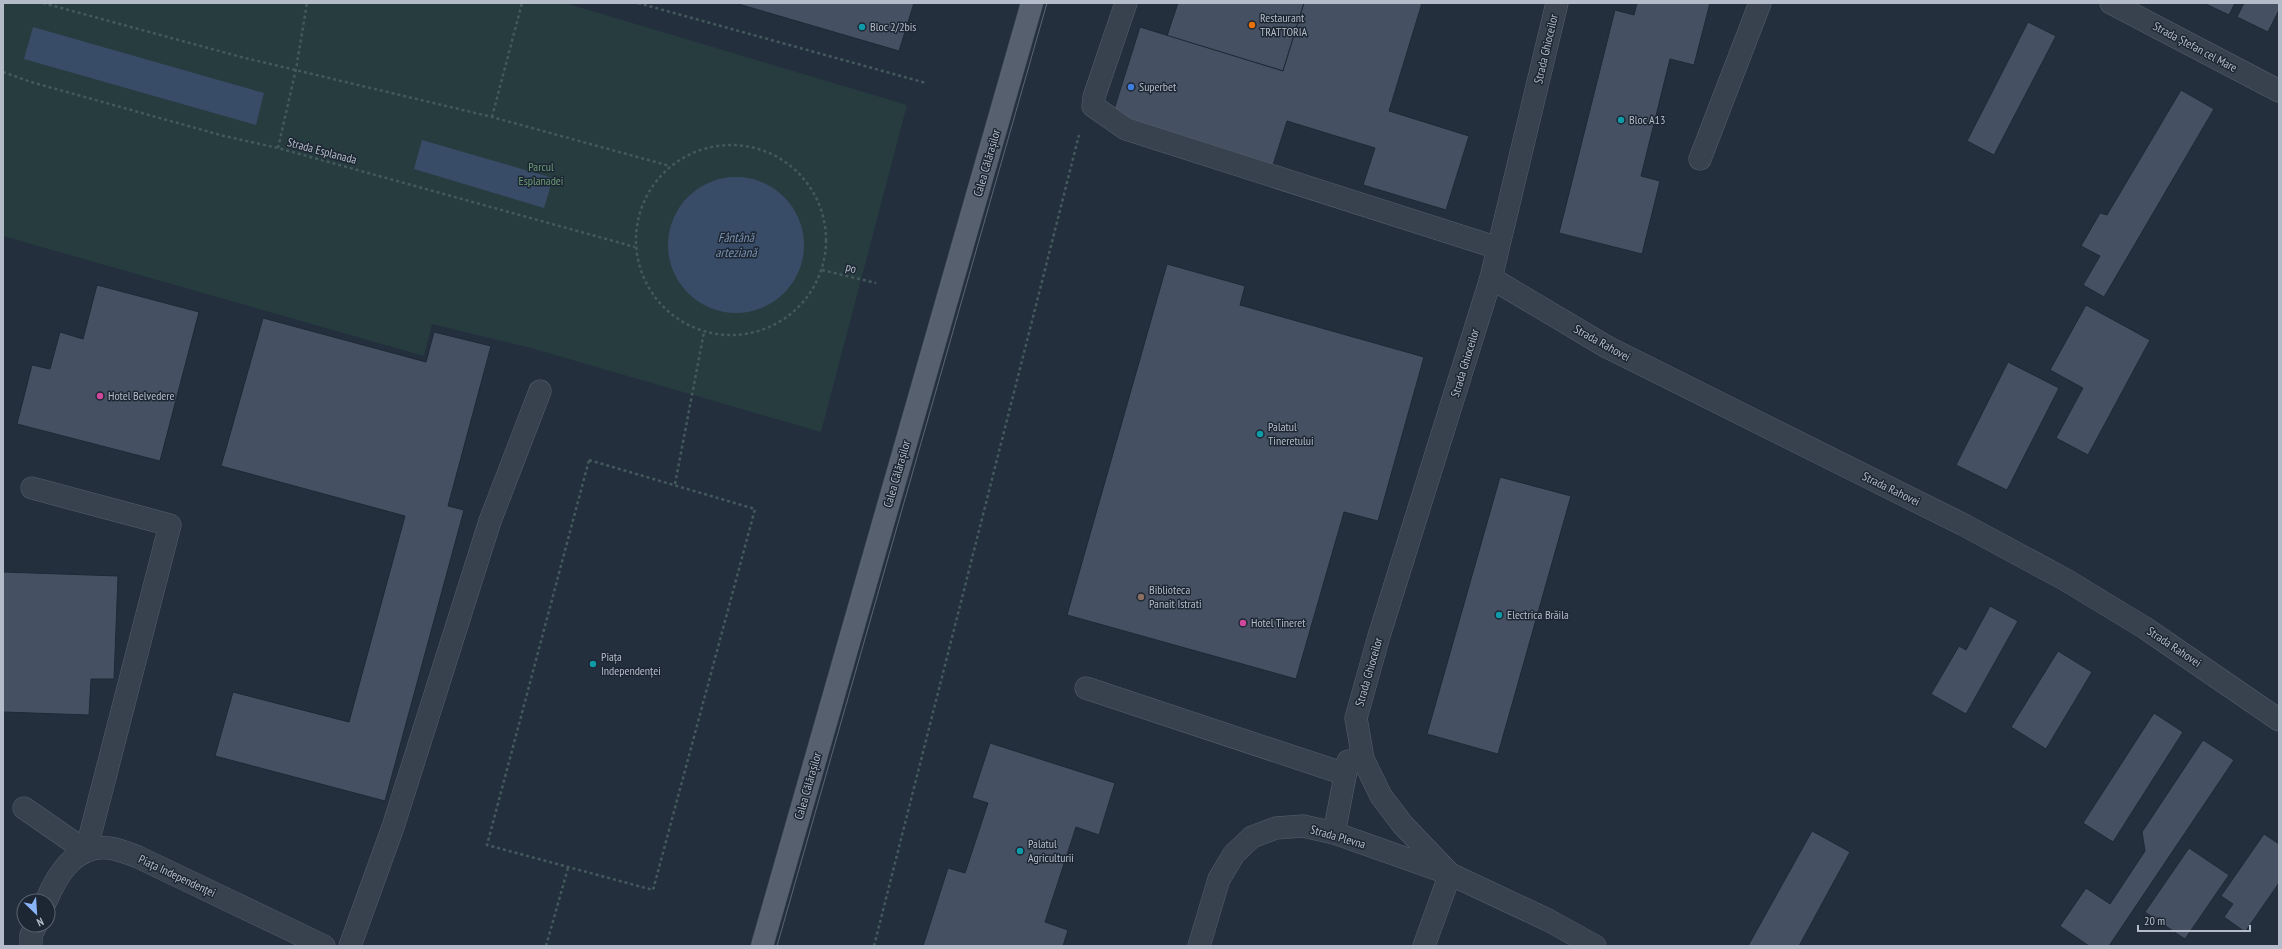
<svg xmlns="http://www.w3.org/2000/svg" width="2282" height="949" font-family="'PT Sans Narrow',sans-serif">
<style>
.green{fill:#263c3f}
.water{fill:#394c67}
.building{fill:#455162;stroke:#1f2835}
.lines{fill:none;stroke-linecap:round;stroke-linejoin:round}
.minor-casing{stroke:#565f6c;stroke-width:23}
.major-casing{stroke:#414a57;stroke-width:23}
.path{stroke:#44595c;stroke-width:2.5;stroke-dasharray:3 3;stroke-linecap:butt}
.minor{stroke:#38414e;stroke-width:22}
.major{stroke:#56606e;stroke-width:22}
.tram{stroke:#5a6575;stroke-width:1}
.food-dot{fill:#e8710a;stroke:#1d2633;stroke-width:1.5}
.culture-dot{fill:#0f9aa8;stroke:#1d2633;stroke-width:1.5}
.shop-dot{fill:#3f7fe0;stroke:#1d2633;stroke-width:1.5}
.hotel-dot{fill:#d1479c;stroke:#1d2633;stroke-width:1.5}
.education-dot{fill:#8d6e63;stroke:#1d2633;stroke-width:1.5}
.labels{text-anchor:middle;stroke-width:3;stroke-linejoin:round;paint-order:stroke}
.poi-label{font-size:12px;fill:#b4bcc9;stroke:#1d2633;text-anchor:start}
.street-label{font-size:12px;fill:#b4bcc9;stroke:#1d2633}
.park-label{font-size:12px;fill:#6b9a76;stroke:#1d2633}
.water-label{font-size:13px;font-style:italic;fill:#7c92b1;stroke:#1d2633}
</style>
<rect width="100%" height="100%" fill="#242f3e"/>
<!-- green -->
<polygon class="green" points="3,3 565,3 907,105 821,432 531,348 432,324 424,356 3,236"/>
<!-- water -->
<g class="water">
<polygon points="33,27 264,93 256,125 24,59"/>
<polygon points="422,140 553,178 544,208 414,169"/>
<circle cx="736" cy="245" r="68"/>
</g>
<!-- building -->
<g class="building">
<polygon points="735,3 914,3 899,51"/>
<polygon points="1178,3 1304,3 1283,71 1167,36"/>
<polygon points="1304,3 1422,3 1389,111 1469,136 1446,210 1363,185 1375,148 1287,121 1273,165 1112,116 1140,27 1283,71"/>
<polygon points="1637,3 1710,3 1694,65 1670,59 1641,176 1660,181 1642,254 1559,233 1615,10 1634,15"/>
<polygon points="2204,3 2235,3 2229,15"/>
<polygon points="2244,3 2279,3 2279,10 2268,32 2237,17"/>
<polygon points="2028,22 2056,36 1994,155 1967,141"/>
<polygon points="2181,90 2214,109 2104,297 2083,285 2100,256 2081,246 2100,213 2107,215"/>
<polygon points="1167,264 1245,286 1240,305 1424,357 1378,521 1344,512 1296,679 1067,615"/>
<polygon points="97,285 199,312 160,461 17,424 32,365 50,369 60,332 83,339"/>
<polygon points="2086,305 2150,340 2088,455 2056,438 2083,388 2050,370"/>
<polygon points="263,318 426,362 434,332 491,346 448,506 464,510 385,801 215,756 233,692 349,722 405,516 221,466"/>
<polygon points="2008,362 2059,388 2007,490 1956,465"/>
<polygon points="1500,477 1571,496 1498,754 1427,734"/>
<polygon points="3,572 118,576 114,679 91,679 89,715 3,712"/>
<polygon points="1990,606 2018,621 1966,714 1931,694 1959,646 1966,650"/>
<polygon points="2058,651 2092,672 2046,749 2011,727"/>
<polygon points="2154,713 2183,732 2113,842 2083,823"/>
<polygon points="2203,740 2234,760 2109,946 2089,946 2060,926 2086,888 2110,904 2145,851 2142,832"/>
<polygon points="990,743 1115,783 1099,835 1076,827 1045,922 1068,930 1063,946 923,946 948,868 965,873 988,803 972,798"/>
<polygon points="1812,831 1850,852 1799,946 1748,946"/>
<polygon points="2264,834 2279,844 2279,883 2245,932 2224,917 2233,904 2221,896"/>
<polygon points="2189,848 2229,875 2185,939 2145,912"/>
</g>
<g class="lines">
<defs>
<g id="minor">
<polyline points="1126,3 1094,97 1093,106 1126,129 1498,248"/>
<polyline points="2111,3 2279,91"/>
<polyline points="1700,159 1760,3"/>
<polyline points="1491,278 1607,347 1964,525 2066,580 2145,628 2279,720"/>
<polyline points="32,488 170,525 86,851"/>
<polyline points="1086,688 1345,774"/>
<polyline points="24,808 86,851"/>
<polyline points="1334,833 1348,761"/>
<path d="M46 901C57 875 75 844 109 848 119 849 129 854 138 857L324 946"/>
<polyline points="31,946 31,935 36,925"/>
<polyline points="350,946 393,827 490,521 540,391"/>
<polyline points="1199,946 1219,879 1234,854 1252,837 1276,828 1303,826 1334,833 1450,874 1548,920 1595,946"/>
<polyline points="1424,946 1450,874 1403,825 1381,796 1363,759 1356,718 1379,636 1491,278 1557,3"/>
</g>
<polyline id="major" points="762,946 1032,3"/>
</defs>
<!-- minor casing -->
<use href="#minor" class="minor-casing"/>
<!-- major casing -->
<use href="#major" class="major-casing"/>
<!-- path -->
<g class="path">
<polyline points="43,3 241,57 492,117 670,166"/>
<polyline points="638,3 926,83"/>
<polyline points="3,72 31,82 224,136 278,148 635,247"/>
<polyline points="492,117 522,3"/>
<circle cx="731" cy="240" r="95"/>
<polyline points="278,148 296,69 307,3"/>
<polyline points="822,270 876,283"/>
<polygon points="589,460 755,509 653,890 487,845"/>
<polyline points="675,484 704,332"/>
<polyline points="546,946 568,868"/>
<polyline points="874,946 1079,135"/>
</g>
<!-- minor -->
<use href="#minor" class="minor"/>
<!-- major -->
<use href="#major" class="major"/>
<!-- tram -->
<g class="tram">
<polyline points="752,946 1022,3"/>
<polyline points="777,946 1047,3"/>
</g>
</g>
<!-- markers -->
<circle class="food-dot" cx="1252" cy="25" r="4"/>
<g class="culture-dot">
<circle cx="862" cy="27" r="4"/>
<circle cx="1621" cy="120" r="4"/>
<circle cx="1260" cy="434" r="4"/>
<circle cx="1499" cy="615" r="4"/>
<circle cx="593" cy="664" r="4"/>
<circle cx="1020" cy="851" r="4"/>
</g>
<circle class="shop-dot" cx="1131" cy="87" r="4"/>
<g class="hotel-dot">
<circle cx="100" cy="396" r="4"/>
<circle cx="1243" cy="623" r="4"/>
</g>
<circle class="education-dot" cx="1141" cy="597" r="4"/>
<g class="labels">
<!-- poi labels -->
<g class="poi-label">
<text x="1260" y="22">Restaurant<tspan x="1260" dy="14">TRATTORIA</tspan></text>
<text x="870" y="31">Bloc 2/2bis</text>
<text x="1139" y="91">Superbet</text>
<text x="1629" y="124">Bloc A13</text>
<text x="108" y="400">Hotel Belvedere</text>
<text x="1268" y="431">Palatul<tspan x="1268" dy="14">Tineretului</tspan></text>
<text x="1149" y="594">Biblioteca<tspan x="1149" dy="14">Panait Istrati</tspan></text>
<text x="1507" y="619">Electrica Brăila</text>
<text x="1251" y="627">Hotel Tineret</text>
<text x="601" y="661">Piața<tspan x="601" dy="14">Independenței</tspan></text>
<text x="1028" y="848">Palatul<tspan x="1028" dy="14">Agriculturii</tspan></text>
</g>
<!-- street labels -->
<g class="street-label">
<text transform="translate(2195 47) rotate(28)" y="4">Strada Ștefan cel Mare</text>
<text transform="translate(1546 49) rotate(-77)" y="4">Strada Ghioceilor</text>
<text transform="translate(322 151) rotate(15)" y="4">Strada Esplanada</text>
<text transform="translate(987 163) rotate(-74)" y="4">Calea Călărașilor</text>
<text transform="translate(851 268) rotate(14)" y="4">po</text>
<text transform="translate(1602 343) rotate(29)" y="4">Strada Rahovei</text>
<text transform="translate(1465 363) rotate(-73)" y="4">Strada Ghioceilor</text>
<text transform="translate(897 474) rotate(-74)" y="4">Calea Călărașilor</text>
<text transform="translate(1891 489) rotate(26)" y="4">Strada Rahovei</text>
<text transform="translate(2174 647) rotate(34)" y="4">Strada Rahovei</text>
<text transform="translate(1369 672) rotate(-74)" y="4">Strada Ghioceilor</text>
<text transform="translate(808 786) rotate(-74)" y="4">Calea Călărașilor</text>
<text transform="translate(1338 837) rotate(16)" y="4">Strada Plevna</text>
<text transform="translate(177 876) rotate(25)" y="4">Piața Independenței</text>
</g>
<!-- park labels -->
<g class="park-label">
<text x="541" y="171">Parcul<tspan x="541" dy="14">Esplanadei</tspan></text>
</g>
<!-- water labels -->
<g class="water-label">
<text x="736" y="242">Fântână<tspan x="736" dy="15">arteziană</tspan></text>
</g>
</g>
<!-- border -->
<rect width="2282" height="949" fill="none" stroke="#b4bcc9" stroke-width="8"/>
<!-- north arrow -->
<g transform="translate(36 913) rotate(155)"><circle r="19" fill="#1d2633" stroke="#59626f"/>
<path d="M0-3L7 15L0 10L-7 15Z" fill="#8ab4f8"/>
<text y="-6" font-size="11" font-weight="bold" text-anchor="middle" fill="#b4bcc9">N</text>
</g>
<!-- scale -->
<path d="M2138 925v6h112v-6" fill="none" stroke="#b4bcc9" stroke-width="2"/>
<text x="2144" y="925" font-size="12" fill="#b4bcc9" stroke="#1d2633" stroke-width="3" paint-order="stroke">20 m</text>
</svg>
